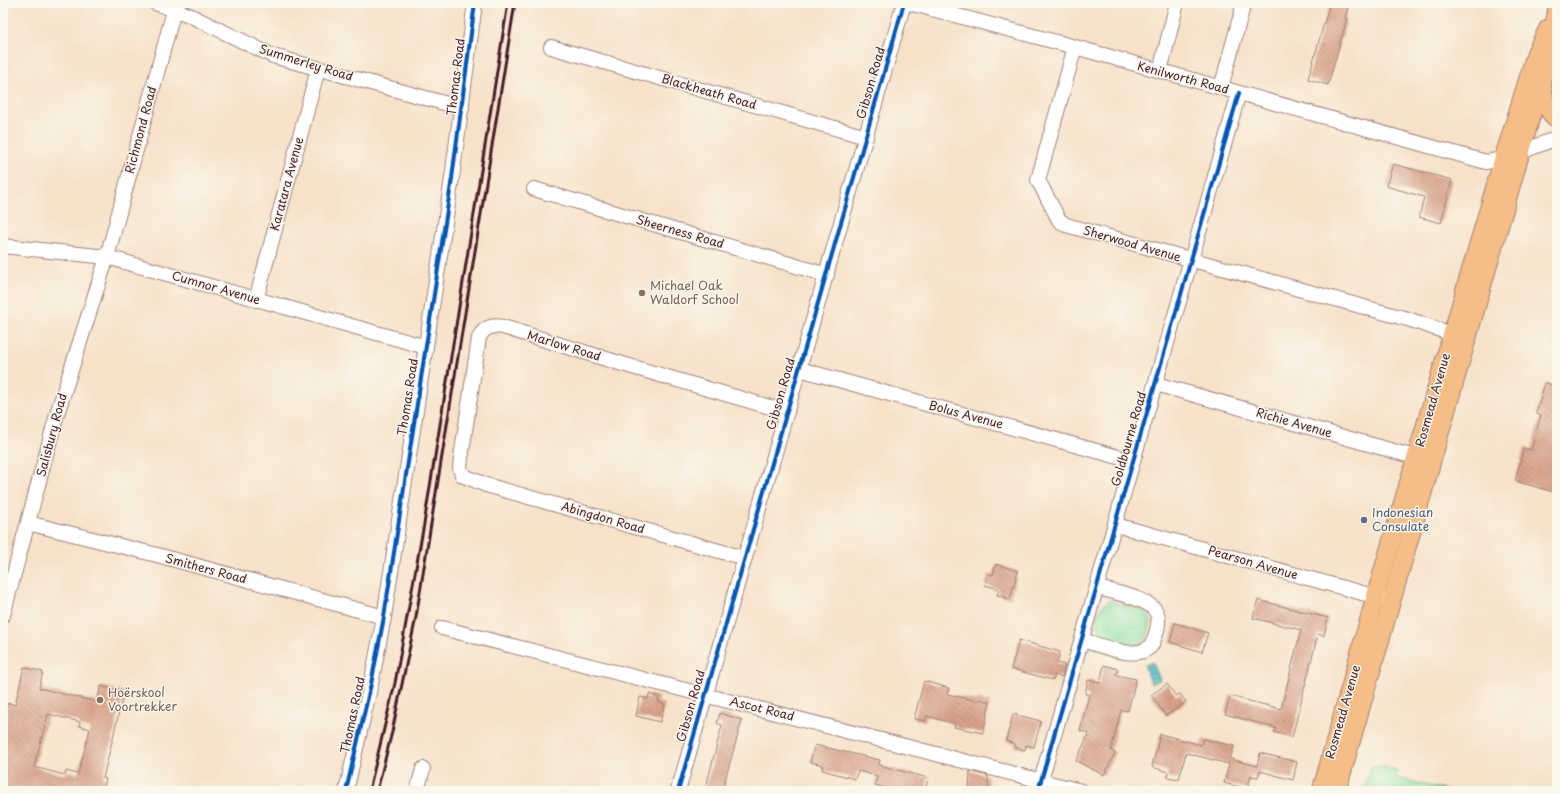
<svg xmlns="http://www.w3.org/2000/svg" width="1560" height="794" font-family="'Playpen Sans',sans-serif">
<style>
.grass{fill:url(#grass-tufts);stroke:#6a7f66}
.garden{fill:#89dfa2;stroke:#6a7f66}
.water{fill:url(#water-rules);stroke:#486a74}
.building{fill:url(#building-back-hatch);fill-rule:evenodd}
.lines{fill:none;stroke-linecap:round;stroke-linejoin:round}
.minor-casing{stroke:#a0807a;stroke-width:16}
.major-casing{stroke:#a0807a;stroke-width:19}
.minor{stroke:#fff;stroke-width:14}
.major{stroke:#f6be87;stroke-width:17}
.rail{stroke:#4a1f2b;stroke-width:3}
.cycleway-casing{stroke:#fbf7ec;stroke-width:6}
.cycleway{stroke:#0057b8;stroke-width:4}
.education-dot{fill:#8d6e63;stroke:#fbf7ec;stroke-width:1.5}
.service-dot{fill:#5c6f8a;stroke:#fbf7ec;stroke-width:1.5}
.labels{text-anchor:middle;stroke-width:3;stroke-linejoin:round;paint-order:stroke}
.street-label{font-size:12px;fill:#4a1f2b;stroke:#fbf7ec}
.education-label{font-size:12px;fill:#785e54;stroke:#fbf7ec;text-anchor:start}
.service-label{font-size:12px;fill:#4e5e75;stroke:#fbf7ec;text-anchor:start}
</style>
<defs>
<pattern id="grass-tufts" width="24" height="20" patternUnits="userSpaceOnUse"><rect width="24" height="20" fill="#89dfa2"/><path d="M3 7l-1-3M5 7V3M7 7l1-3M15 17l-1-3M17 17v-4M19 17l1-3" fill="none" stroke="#78bf8c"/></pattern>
<pattern id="water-rules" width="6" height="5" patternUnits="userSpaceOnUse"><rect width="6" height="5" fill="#46b6bc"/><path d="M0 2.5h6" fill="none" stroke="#3c9399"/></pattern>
<pattern id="building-back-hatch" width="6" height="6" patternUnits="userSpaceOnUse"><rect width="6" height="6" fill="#d9a289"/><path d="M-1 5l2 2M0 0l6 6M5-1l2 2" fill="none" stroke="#b28370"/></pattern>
</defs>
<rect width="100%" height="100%" fill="#fbf7ec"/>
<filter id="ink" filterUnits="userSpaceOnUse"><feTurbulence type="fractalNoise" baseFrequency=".025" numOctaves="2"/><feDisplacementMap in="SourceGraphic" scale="8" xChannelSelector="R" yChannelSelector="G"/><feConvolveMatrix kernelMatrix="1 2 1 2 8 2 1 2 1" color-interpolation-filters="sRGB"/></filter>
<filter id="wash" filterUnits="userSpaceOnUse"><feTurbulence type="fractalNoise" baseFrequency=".012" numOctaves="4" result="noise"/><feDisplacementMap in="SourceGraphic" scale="16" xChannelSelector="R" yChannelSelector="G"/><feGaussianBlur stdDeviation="0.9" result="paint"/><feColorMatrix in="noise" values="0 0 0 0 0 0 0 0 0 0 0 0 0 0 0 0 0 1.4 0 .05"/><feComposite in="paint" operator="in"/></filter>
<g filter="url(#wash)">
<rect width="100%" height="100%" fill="#f6e2c9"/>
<!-- grass -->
<path class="grass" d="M1109 600 1146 611 1151 622 1146 640 1137 645 1100 634C1093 619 1096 611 1109 600Z"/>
<!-- garden -->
<polygon class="garden" points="1380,766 1397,771 1395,777 1448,791 1364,791 1370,767"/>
<!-- water -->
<polygon class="water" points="1153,662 1160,680 1151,684 1144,665"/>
<g id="blocks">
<!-- building -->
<g class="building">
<polygon points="1330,3 1349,3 1345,19 1347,19 1328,85 1308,79"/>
<polygon points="1393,164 1452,180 1441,223 1419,217 1424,197 1386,186"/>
<polygon points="1545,383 1557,386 1557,493 1515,481 1524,448 1531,450 1541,415 1536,414"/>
<polygon points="996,564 1018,571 1010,599 997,595 999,589 985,585 988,574 993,575"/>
<polygon points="1258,600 1328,618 1324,636 1318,634 1292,737 1274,732 1276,728 1225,714 1230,696 1281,709 1301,630 1253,618"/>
<polygon points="1175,623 1208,633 1202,652 1170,642"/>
<polygon points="1019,640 1060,652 1057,663 1065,665 1062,677 1055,675 1053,680 1011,669"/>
<polygon points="1104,665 1118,669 1116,675 1136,679 1128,711 1121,710 1111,750 1115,753 1104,775 1076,761 1089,733 1080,731 1089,695 1085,694 1088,680 1100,683"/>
<path d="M24 667 43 672 39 688 97 702 101 686 124 692 103 778 106 779 103 791H35L14 786 13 791H3V721L8 703 15 705ZM48 714 80 722 79 726 90 729 78 774 66 771 65 775 34 767Z"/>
<polygon points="924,681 949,688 947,694 978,701 979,699 990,702 983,733 954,727 955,724 927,716 925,721 914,719"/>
<polygon points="1167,684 1176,696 1180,694 1186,702 1166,716 1151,695"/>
<polygon points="649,694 659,697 658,702 665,704 660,722 636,716 640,697 648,699"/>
<polygon points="720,713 742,720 722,791 705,791 722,725 717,723"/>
<polygon points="1013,714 1041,721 1034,747 1026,745 1025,750 1014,747 1015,744 1006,741"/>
<polygon points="1160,734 1201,745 1203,739 1234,746 1230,759 1257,766 1260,753 1297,762 1293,780 1260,771 1258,777 1251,776 1247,789 1224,783 1229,764 1186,753 1179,779 1167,777 1168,772 1152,767"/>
<polygon points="815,745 880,760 879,765 928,778 925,791 899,791 875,785 877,776 858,771 855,779 822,770 823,765 810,762"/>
<polygon points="970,771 988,776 988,791 969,791"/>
</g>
</g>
</g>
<g filter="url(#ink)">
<use href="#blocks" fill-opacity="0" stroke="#a0807a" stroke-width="1"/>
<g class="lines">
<defs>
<g id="minor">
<polyline points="155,3 189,15 273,56 462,108"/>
<polyline points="909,3 1075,47 1486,162 1503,159 1557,138"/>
<polyline points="551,47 866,137"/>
<polyline points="1075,47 1038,180 1059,220 1066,225 1411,320 1452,334"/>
<polyline points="1160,71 1177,3"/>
<polyline points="1221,88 1244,3"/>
<polyline points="534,189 827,275"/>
<polyline points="3,246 107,257 426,347"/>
<polyline points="256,300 318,69"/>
<polyline points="799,369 1133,461"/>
<polyline points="1156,384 1425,460"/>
<polyline points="28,523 157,555 384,617"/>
<polyline points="1116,525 1391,601"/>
<path d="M744 558 486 485 462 475 460 468 461 458 479 338C484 327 491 325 503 327L619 363 787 412"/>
<polyline points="3,615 57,414 107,257 176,3"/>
<polyline points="442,628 1081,791"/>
<path d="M1082 640C1101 645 1133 661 1150 647 1154 643 1155 635 1157 630 1159 622 1159 612 1152 607 1142 597 1112 592 1098 588"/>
<polyline points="346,791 371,684 384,617 452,178 475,3"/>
<polyline points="417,791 423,769"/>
<polyline points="678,791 904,3"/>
<polyline points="1038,791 1239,93"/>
</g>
<g id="major">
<path d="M1542 83C1545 97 1544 111 1557 119"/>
<polyline points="1321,791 1375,597 1503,159 1536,52 1548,28"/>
<polyline points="1337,791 1549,55 1557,7"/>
</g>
</defs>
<!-- minor casing -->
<use href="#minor" class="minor-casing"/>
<!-- major casing -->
<use href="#major" class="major-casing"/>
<!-- minor -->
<use href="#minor" class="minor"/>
<!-- major -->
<use href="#major" class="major"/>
<!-- rail -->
<g class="rail">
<polyline points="369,791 395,683 424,524 508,3"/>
<polyline points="377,791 392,732 416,617 515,3"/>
</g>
<defs>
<g id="cycleway">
<polyline points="346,791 371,684 384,617 452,178 475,3"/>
<polyline points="678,791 904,3"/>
<polyline points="1038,791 1239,93"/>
</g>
</defs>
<!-- cycleway casing -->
<use href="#cycleway" class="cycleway-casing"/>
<!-- cycleway -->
<use href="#cycleway" class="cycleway"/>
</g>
</g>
<!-- markers -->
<g class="education-dot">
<circle cx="642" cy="293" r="4"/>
<circle cx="100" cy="700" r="4"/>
</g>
<circle class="service-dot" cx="1364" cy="520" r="4"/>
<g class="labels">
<!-- street labels -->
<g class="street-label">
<text transform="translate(306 63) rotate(17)" y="4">Summerley Road</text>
<text transform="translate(456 77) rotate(-83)" y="4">Thomas Road</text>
<text transform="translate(1183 78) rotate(15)" y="4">Kenilworth Road</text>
<text transform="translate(871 83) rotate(-74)" y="4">Gibson Road</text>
<text transform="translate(709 92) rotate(16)" y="4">Blackheath Road</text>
<text transform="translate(141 130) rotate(-75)" y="4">Richmond Road</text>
<text transform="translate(287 184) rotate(-75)" y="4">Karatara Avenue</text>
<text transform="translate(680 232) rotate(16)" y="4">Sheerness Road</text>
<text transform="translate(1132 244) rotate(16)" y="4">Sherwood Avenue</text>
<text transform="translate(216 288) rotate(16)" y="4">Cumnor Avenue</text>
<text transform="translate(564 346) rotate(17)" y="4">Marlow Road</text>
<text transform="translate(781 394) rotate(-74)" y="4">Gibson Road</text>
<text transform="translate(408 397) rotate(-81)" y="4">Thomas Road</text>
<text transform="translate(1433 400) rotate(-74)" y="4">Rosmead Avenue</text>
<text transform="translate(966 415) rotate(15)" y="4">Bolus Avenue</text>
<text transform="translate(1294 423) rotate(16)" y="4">Richie Avenue</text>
<text transform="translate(52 435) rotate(-75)" y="4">Salisbury Road</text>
<text transform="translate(1129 439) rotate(-74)" y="4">Goldbourne Road</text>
<text transform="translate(603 518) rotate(16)" y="4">Abingdon Road</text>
<text transform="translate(1253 563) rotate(16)" y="4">Pearson Avenue</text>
<text transform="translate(206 569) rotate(15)" y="4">Smithers Road</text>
<text transform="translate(691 706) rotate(-74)" y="4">Gibson Road</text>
<text transform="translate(762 709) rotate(14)" y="4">Ascot Road</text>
<text transform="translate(1343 712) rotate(-74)" y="4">Rosmead Avenue</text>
<text transform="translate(353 715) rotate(-78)" y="4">Thomas Road</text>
</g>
<!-- education labels -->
<g class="education-label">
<text x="650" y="290">Michael Oak<tspan x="650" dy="14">Waldorf School</tspan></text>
<text x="108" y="697">Hoërskool<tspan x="108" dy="14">Voortrekker</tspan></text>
</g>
<!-- service labels -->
<g class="service-label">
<text x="1372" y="517">Indonesian<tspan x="1372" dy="14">Consulate</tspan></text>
</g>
</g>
<!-- margin -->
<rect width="1560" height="794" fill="none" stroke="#fbf7ec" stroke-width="16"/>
</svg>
